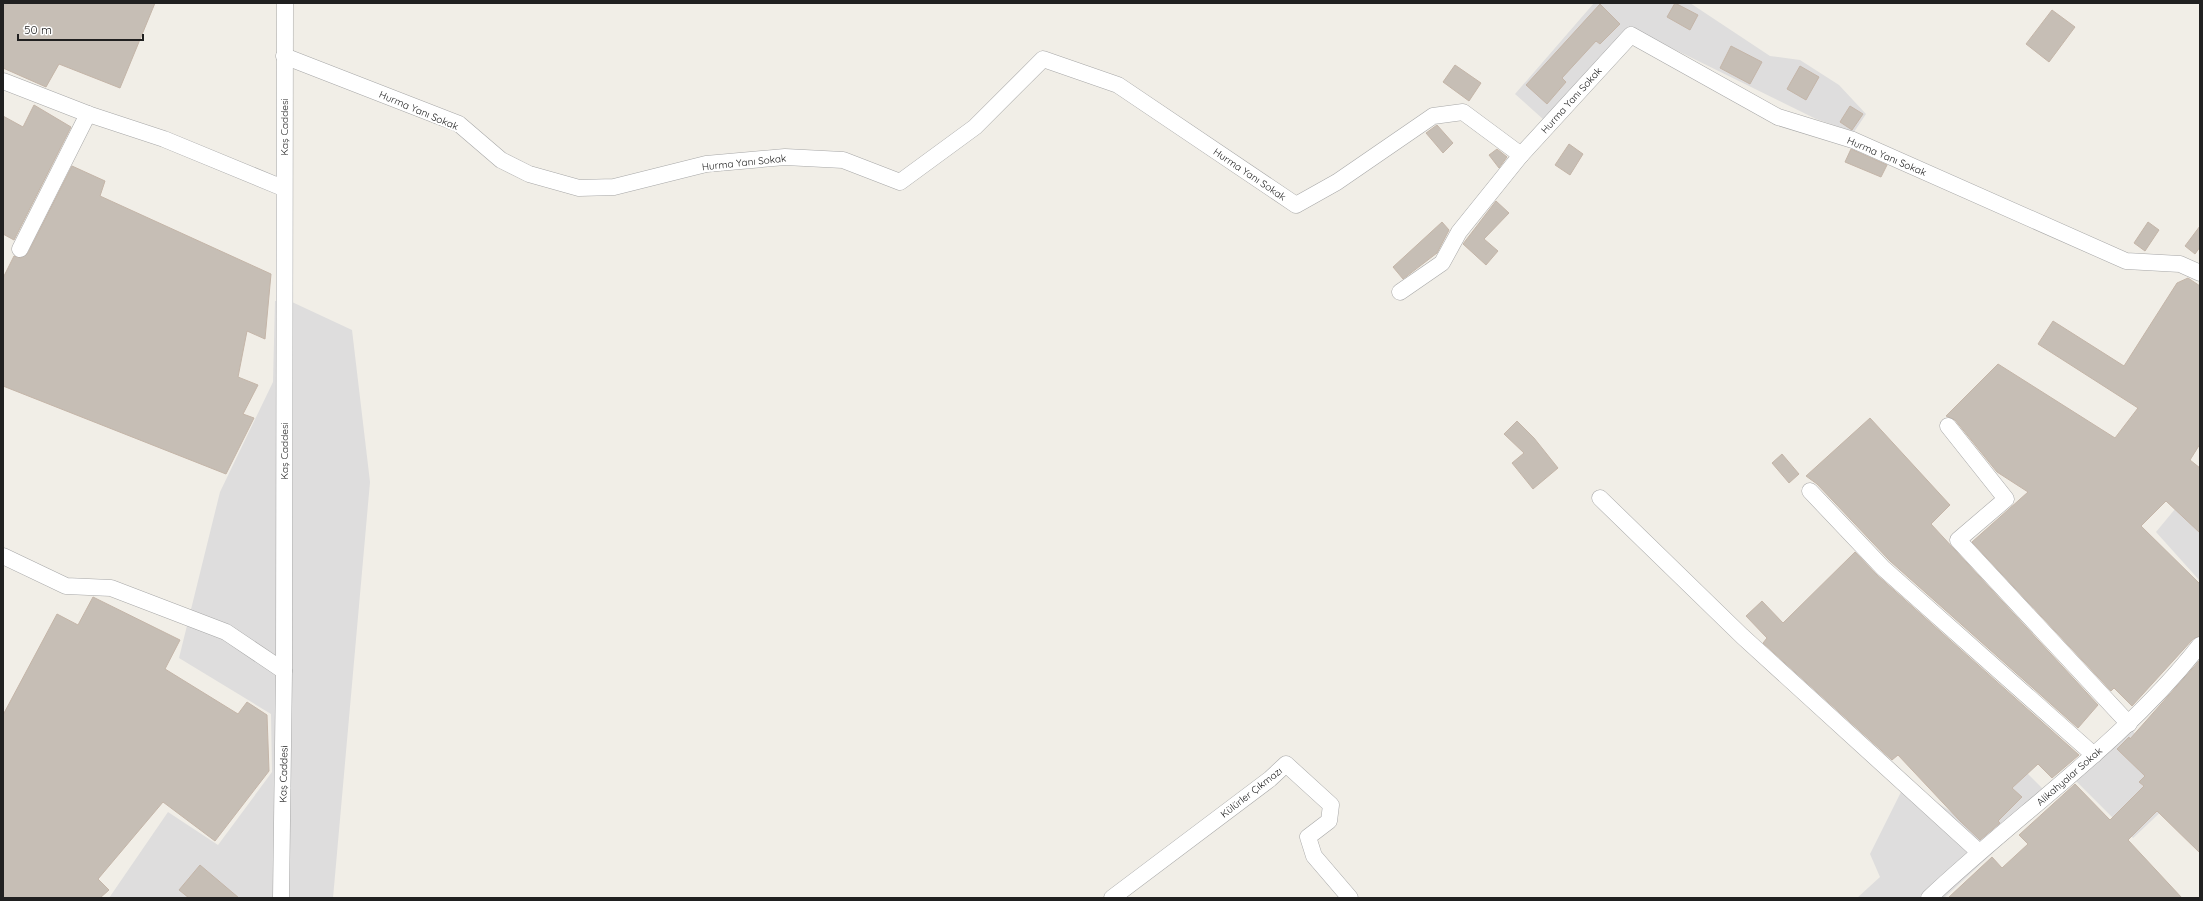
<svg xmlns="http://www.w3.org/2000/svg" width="2203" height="901" font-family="Quicksand,sans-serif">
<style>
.residential{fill:#dedddd}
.building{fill:#c6beb5;stroke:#c4b5a8}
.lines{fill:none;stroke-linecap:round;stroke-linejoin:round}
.minor-casing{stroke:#a7a7a7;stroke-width:17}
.minor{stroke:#fff;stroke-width:16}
.labels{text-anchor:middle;stroke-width:4;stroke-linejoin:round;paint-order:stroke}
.street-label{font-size:10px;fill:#202020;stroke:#fff}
</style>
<rect width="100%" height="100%" fill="#f1eee7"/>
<!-- residential -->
<g class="residential">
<polygon points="1594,3 1690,3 1770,56 1800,60 1839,85 1866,114 1854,132 1816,119 1629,27 1544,120 1515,94"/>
<polygon points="275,301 292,302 352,330 370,482 333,898 109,898 168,812 218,845 272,772 271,714 179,658 220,492 273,382"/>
<polygon points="2200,479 2200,581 2156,532"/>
<polygon points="2131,729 2184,790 2133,838 2075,780"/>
<polygon points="2009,755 2052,798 1944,898 1857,898 1880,877 1870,854 1906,782 1953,813"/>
</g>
<!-- building -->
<g class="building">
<polygon points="3,3 155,3 120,88 59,64 46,87 3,68"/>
<polygon points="1675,3 1698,15 1690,30 1667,17"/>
<polygon points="1600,4 1620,24 1600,44 1596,41 1562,78 1566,82 1547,104 1526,85"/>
<polygon points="2052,10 2075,27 2049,62 2026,44"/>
<polygon points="1731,46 1762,62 1750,84 1720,68"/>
<polygon points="1455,65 1481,83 1469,101 1443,82"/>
<polygon points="1800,66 1819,77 1806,100 1787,89"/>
<polygon points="34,105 71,127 14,240 3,234 3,116 23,127"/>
<polygon points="1850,106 1863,114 1852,130 1840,122"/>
<polygon points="1437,125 1453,143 1443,153 1426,133"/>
<polygon points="1569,144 1583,154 1570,175 1555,165"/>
<polygon points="1497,149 1507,157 1499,168 1489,155"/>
<polygon points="1851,149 1887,165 1881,177 1845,162"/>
<polygon points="72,166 105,181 100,196 271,274 265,339 247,331 238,377 258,385 243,414 254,418 226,474 3,386 3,278 14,256 21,258 28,253"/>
<polygon points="1496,201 1509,213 1484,239 1498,251 1486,265 1463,244"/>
<polygon points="1442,222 1449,230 1437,253 1403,279 1393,267"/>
<polygon points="2148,222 2159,230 2145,251 2134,243"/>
<polygon points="2200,226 2200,247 2195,254 2185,246"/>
<polygon points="2188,278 2200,286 2200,444 2190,460 2200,468 2200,533 2166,501 2141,526 2200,584 2200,636 2193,639 2132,706 2114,688 2111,691 1972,542 2028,492 1997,472 1955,420 1946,416 1998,364 2115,438 2138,408 2038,344 2053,321 2124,366 2177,283"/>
<polygon points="1870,418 1950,505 1931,524 2098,705 2078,728 1890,561 1817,484 1806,476"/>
<polygon points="1517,421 1534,438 1558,468 1533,489 1512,463 1524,453 1504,434"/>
<polygon points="1782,454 1799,474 1789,483 1772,463"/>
<polygon points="1855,552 1877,575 2079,755 2052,778 2038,764 2012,788 2022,797 1998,821 2000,823 1980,840 1960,821 1898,755 1892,760 1763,643 1767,638 1746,616 1762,601 1783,623"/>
<polygon points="93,597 180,640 165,669 238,714 247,702 267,715 269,771 215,841 163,802 98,879 109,890 100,898 3,898 3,715 57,614 78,625"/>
<polygon points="2200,660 2200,853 2157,811 2128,840 2182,898 1948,898 1992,857 2002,868 2028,844 2019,835 2075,784 2110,820 2144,786 2139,782 2145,776 2117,749 2129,737 2130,739"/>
<polygon points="200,865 239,898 189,898 179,890"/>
</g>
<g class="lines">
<defs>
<g id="minor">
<polyline points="284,56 459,124 501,160 529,174 579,188 614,187 706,164 785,157 843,160 900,182 975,127 1043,59 1118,85 1296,205 1337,182 1433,116 1463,112 1521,155 1631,35 1778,117 1853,140 2126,261 2180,264 2200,273"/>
<polyline points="3,81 88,114 164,139 283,188"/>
<polyline points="20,249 88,114"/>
<polyline points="1400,292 1442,263 1459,232 1521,155"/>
<polyline points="1948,426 2006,499 1958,540 2129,724"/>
<polyline points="1810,491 1883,568 2094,755"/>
<polyline points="1600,498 1742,636 1979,852"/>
<polyline points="3,556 66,586 111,588 226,632 284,671"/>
<polyline points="281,898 284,671 285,3"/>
<polyline points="1112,898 1270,779 1286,764 1331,805 1329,821 1308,837 1314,856 1350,898"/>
<path d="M1929 898C2019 813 2123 743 2200 645"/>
</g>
</defs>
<!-- minor casing -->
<use href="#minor" class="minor-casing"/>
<!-- minor -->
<use href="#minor" class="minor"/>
</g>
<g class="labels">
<!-- street labels -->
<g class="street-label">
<text transform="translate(1571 100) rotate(-48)" y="4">Hurma Yanı Sokak</text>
<text transform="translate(419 110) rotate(23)" y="4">Hurma Yanı Sokak</text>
<text transform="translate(284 127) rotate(-90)" y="4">Kaş Caddesi</text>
<text transform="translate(1887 156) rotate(23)" y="4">Hurma Yanı Sokak</text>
<text transform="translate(744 162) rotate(-6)" y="4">Hurma Yanı Sokak</text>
<text transform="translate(1250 174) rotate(34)" y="4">Hurma Yanı Sokak</text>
<text transform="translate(284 451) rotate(-90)" y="4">Kaş Caddesi</text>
<text transform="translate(283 774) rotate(-89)" y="4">Kaş Caddesi</text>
<text transform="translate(2069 776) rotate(-41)" y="4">Alikahyalar Sokak</text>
<text transform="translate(1251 792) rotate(-38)" y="4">Külürler Çıkmazı</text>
</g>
</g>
<!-- border -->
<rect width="2203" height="901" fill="none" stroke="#202020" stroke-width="8"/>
<!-- scale -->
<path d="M18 34v6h125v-6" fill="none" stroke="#202020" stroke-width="2"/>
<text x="24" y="34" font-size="12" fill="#202020" stroke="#ffffff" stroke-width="3" paint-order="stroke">50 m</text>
</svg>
